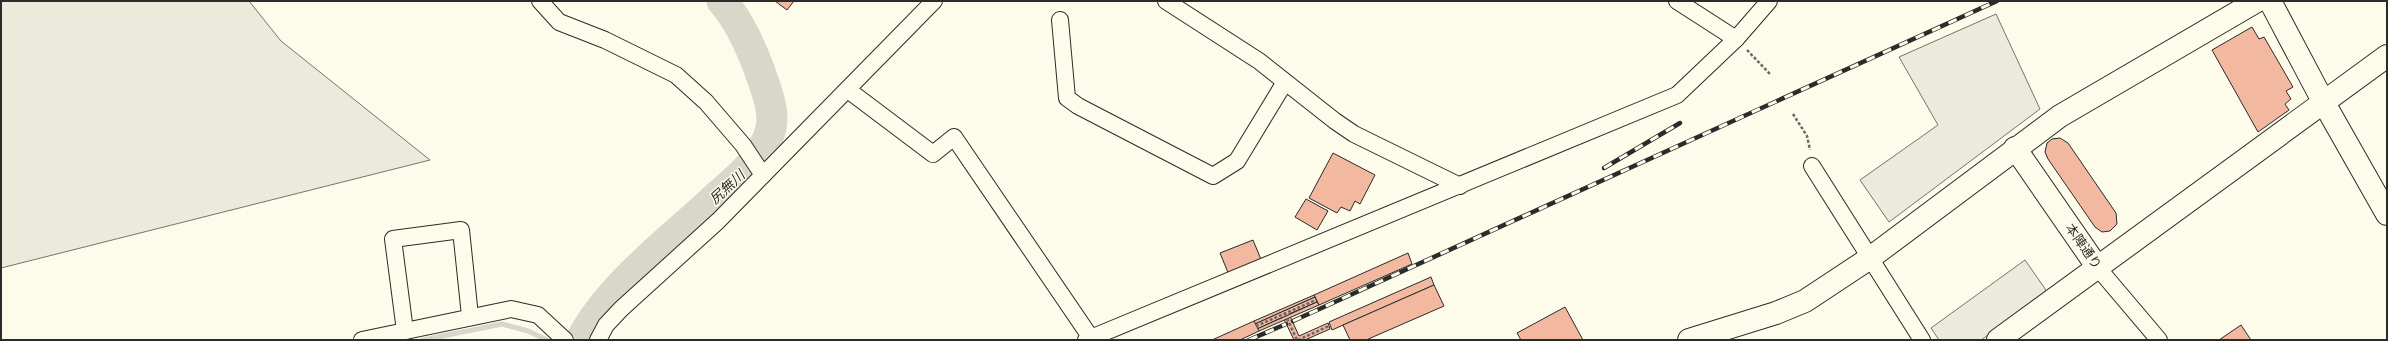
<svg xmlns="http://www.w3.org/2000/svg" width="2388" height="341" font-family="Barlow,'Noto Sans JP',sans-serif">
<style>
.green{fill:#ecebdb;stroke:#74746e}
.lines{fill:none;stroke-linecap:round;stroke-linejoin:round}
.stream{stroke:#d8d7c9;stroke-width:5}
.river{stroke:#d8d7c9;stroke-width:31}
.building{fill:#f2b8a0;stroke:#2b2b2b}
.street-casing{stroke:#2b2b2b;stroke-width:18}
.secondary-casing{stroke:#2b2b2b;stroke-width:24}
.path{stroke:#6a6964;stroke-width:2.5;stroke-dasharray:3 2;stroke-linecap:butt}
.street{stroke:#fdfbea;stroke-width:16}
.secondary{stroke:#fdfbea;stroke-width:22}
.rail-casing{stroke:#2b2b2b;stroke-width:4.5}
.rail{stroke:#fdfbea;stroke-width:3;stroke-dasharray:9;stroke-linecap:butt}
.labels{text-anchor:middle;stroke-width:3;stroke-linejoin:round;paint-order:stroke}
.street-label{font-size:13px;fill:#2b2b2b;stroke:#fdfbea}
.water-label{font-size:14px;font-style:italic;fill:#2b2b2b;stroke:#fdfbea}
</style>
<rect width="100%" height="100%" fill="#fdfbea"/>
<!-- green -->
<g class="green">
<polygon points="1,1 249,1 281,41 430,160 1,268"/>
<polygon points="1996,14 2040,109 1889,222 1860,180 1938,125 1899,57"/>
<polygon points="2025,260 2048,293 1981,340 1939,340 1931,328"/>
</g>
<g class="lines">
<!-- stream -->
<polyline class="stream" points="423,340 502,324 528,331 547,340"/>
<!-- river -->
<path class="river" d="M581 340C608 287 667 243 711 202 733 182 764 160 771 128 775 109 765 87 759 69 750 45 739 20 722 1"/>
</g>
<!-- building -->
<g class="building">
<polygon points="775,1 794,1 787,10"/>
<polygon points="2252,27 2259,39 2264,37 2293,87 2286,91 2291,99 2285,104 2289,110 2258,132 2212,50"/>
<polygon points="2060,138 2068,143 2116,213 2117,224 2110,231 2102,232 2095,227 2048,159 2045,152 2047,143 2052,139"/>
<polygon points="1333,153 1375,175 1360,204 1355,201 1350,211 1341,207 1337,213 1309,198"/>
<polygon points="1306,199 1328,211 1317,230 1295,217"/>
<polygon points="1253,240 1262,262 1229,275 1220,253"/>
<polygon points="1408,253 1412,264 1319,305 1314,295"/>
<polygon points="1431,277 1434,285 1332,330 1329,322"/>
<polygon points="1434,285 1444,306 1366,340 1350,340 1343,325"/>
<polygon points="1314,295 1315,297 1255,324 1254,321"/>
<polygon points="1315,297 1317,302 1289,314 1299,336 1328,323 1330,329 1305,340 1294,340 1283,317 1257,329 1255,324"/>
<polygon points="1317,302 1319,305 1259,331 1257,329"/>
<polygon points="1565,307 1583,340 1521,340 1517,333"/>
<polygon points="1254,321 1259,331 1240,340 1212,340"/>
<polygon points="2241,325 2251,340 2219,340"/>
</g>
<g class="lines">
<defs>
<g id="street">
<polyline points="540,1 559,22 605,40 676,75 706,102 743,145 763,175"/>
<polyline points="1166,1 1259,61 1335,121 1354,134 1460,186"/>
<polyline points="1677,1 1736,39"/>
<polyline points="1060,20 1067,98 1078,106 1213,176 1237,161 1285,82"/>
<polyline points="848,90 933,154 954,137 1091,338"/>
<polyline points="1812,166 1922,340"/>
<polyline points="2098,268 2159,340"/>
<polyline points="405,331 393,239 461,230 470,316"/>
<polyline points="362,340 511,309 538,315 565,340"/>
<polyline points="598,340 606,325 621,309 718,221 934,1"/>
<polyline points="1086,340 1677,95 1736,39 1769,1"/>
</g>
<g id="secondary">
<polyline points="2270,1 2324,103 2387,214"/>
<polyline points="2015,148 2098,268"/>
<polyline points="1689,340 1776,313 1805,301 1870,258 2060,116 2257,1"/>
<polyline points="1998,340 2387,56"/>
</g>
</defs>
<!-- street casing -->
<use href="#street" class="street-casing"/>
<!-- secondary casing -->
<use href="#secondary" class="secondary-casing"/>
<!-- path -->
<g class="path">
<polyline points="1747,50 1771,75"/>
<polyline points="1793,114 1807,136 1810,150"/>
<polyline points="1285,314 1297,340"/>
<polyline points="1256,326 1316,300"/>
<polyline points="1298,340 1329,326"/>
</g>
<!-- street -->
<use href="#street" class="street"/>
<!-- secondary -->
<use href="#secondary" class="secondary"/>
<defs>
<g id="rail">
<polyline points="1604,168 1680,123"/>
<polyline points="1293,321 1997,1"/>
<polyline points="1249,340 1286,324"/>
</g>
</defs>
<!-- rail casing -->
<use href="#rail" class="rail-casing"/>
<!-- rail -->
<use href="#rail" class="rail"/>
</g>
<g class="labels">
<!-- street labels -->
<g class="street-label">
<text transform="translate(2084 246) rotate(55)" y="5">本陣通り</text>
</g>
<!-- water labels -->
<g class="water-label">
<text transform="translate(727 187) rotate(-43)" y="5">尻無川</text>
</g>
</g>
<!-- border -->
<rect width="2388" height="341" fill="none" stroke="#2b2b2b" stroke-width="4"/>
</svg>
